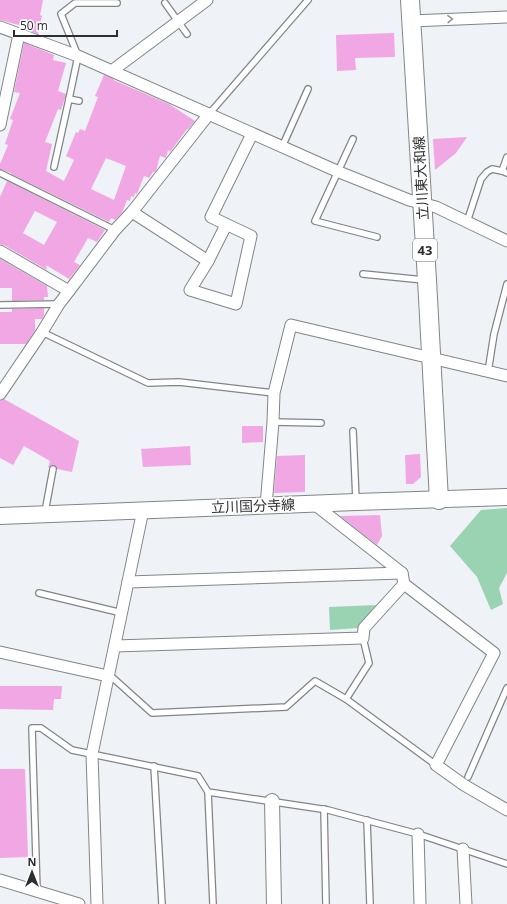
<svg xmlns="http://www.w3.org/2000/svg" width="507" height="904" font-family="'Open Sans','Noto Sans JP',sans-serif">
<style>
.green{fill:#9ad3b2}
.building{fill:#f0a7e4;fill-rule:evenodd}
.lines{fill:none;stroke-linecap:round;stroke-linejoin:round}
.service-casing{stroke:#828588;stroke-width:8}
.minor-casing{stroke:#828588;stroke-width:13}
.tertiary-casing{stroke:#828588;stroke-width:16}
.secondary-casing{stroke:#828588;stroke-width:18}
.primary-casing{stroke:#828588;stroke-width:20}
.service{stroke:#fff;stroke-width:5.5}
.minor{stroke:#fff;stroke-width:11}
.tertiary{stroke:#fff;stroke-width:14}
.secondary{stroke:#fff;stroke-width:16}
.primary{stroke:#fff;stroke-width:18}
.oneway{stroke:#969697}
.labels{text-anchor:middle;stroke-width:3.5;stroke-linejoin:round;paint-order:stroke}
.shield{fill:#fff;stroke:#6c6d6d;stroke-width:1}
.shield-label{font-size:13px;font-weight:bold;fill:#2d2e2f}
.street-label{font-size:14px;fill:#2d2e2f;stroke:#fff}
</style>
<rect width="100%" height="100%" fill="#eff2f6"/>
<!-- green -->
<g class="green">
<polygon points="507,508 507,573 499,588 503,604 491,610 477,577 450,546 481,510"/>
<polygon points="376,605 358,628 330,630 329,607"/>
</g>
<!-- building -->
<g class="building">
<polygon points="0,0 43,0 40,15 42,16 38,34 26,29 26,27 0,20"/>
<polygon points="394,33 395,57 355,58 356,70 337,71 336,35"/>
<path d="M24 43 54 55 53 60 66 63 58 91 66 94 65 98 61 110 58 109 45 142 52 144 46 171 64 181 74 160 66 156 76 132 78 133 80 129 85 131 98 97 95 96 104 75 114 79 113 80 169 104 195 121 188 129H187L170 152 168 150 166 158 160 156 156 171 154 172H153L149 178 144 176 137 194 135 193 134 197 131 196 130 201 127 200 122 213 115 220 111 218 109 222 11 174V173L0 169V164L8 145 5 144 13 120 10 119 20 93 14 92ZM106 158 126 166 114 200 91 189Z"/>
<polygon points="467,137 456,153 435,170 433,139"/>
<path d="M7 181 105 230 97 242 88 238 74 262 80 265 69 279 46 265 47 270 4 245 0 244V197ZM35 211 57 222 44 245 23 233Z"/>
<polygon points="0,259 47,286 48,297 44,297 44,300 12,301 12,288 0,288"/>
<polygon points="44,308 44,315 42,319 35,319 35,330 26,344 0,344 0,312 12,312 12,309"/>
<polygon points="4,399 79,441 72,472 57,469 56,466 54,465 51,465 48,468 50,461 24,446 13,465 0,458 0,401"/>
<polygon points="242,426 263,426 263,442 242,443"/>
<polygon points="190,446 191,465 143,467 141,449"/>
<polygon points="420,454 421,477 413,484 406,484 405,455"/>
<polygon points="305,455 305,492 274,493 277,456"/>
<polygon points="380,515 382,536 377,545 340,516"/>
<polygon points="0,686 62,686 61,699 54,699 53,710 0,709"/>
<polygon points="0,769 25,769 28,857 0,858"/>
</g>
<g class="lines">
<defs>
<g id="service">
<polyline points="165,3 187,34"/>
<polyline points="69,99 79,101"/>
<polyline points="209,114 308,0"/>
<polyline points="353,139 315,221 377,237"/>
<polyline points="282,147 308,89"/>
<polyline points="54,167 69,99 78,56 61,14 75,3 117,3"/>
<polyline points="502,171 507,157"/>
<polyline points="0,173 115,230"/>
<polyline points="467,222 481,179 487,172 492,169 502,171 507,173"/>
<polyline points="363,274 424,280"/>
<polyline points="0,305 59,304"/>
<polyline points="42,332 148,383 179,382 274,393"/>
<polyline points="488,372 494,334 507,284"/>
<polyline points="273,422 321,423"/>
<polyline points="353,431 356,500"/>
<polyline points="45,512 53,469"/>
<polyline points="39,593 122,613"/>
<polyline points="108,676 113,678 152,713 286,707 315,681 346,699 369,663 363,638"/>
<polyline points="346,699 436,765"/>
<polyline points="154,766 162,904"/>
<polyline points="468,777 507,688"/>
<polyline points="208,792 213,904"/>
<polyline points="324,809 326,904"/>
<polyline points="367,820 370,904"/>
<polyline points="37,891 32,728 41,728 72,750 198,776 208,792 328,810 418,834 507,864"/>
</g>
<g id="minor">
<polyline points="411,21 507,17"/>
<polyline points="0,27 78,56 339,172 409,200 436,207 507,241"/>
<polyline points="113,70 207,0"/>
<polyline points="0,125 19,34"/>
<polyline points="132,212 208,261"/>
<polyline points="226,225 208,261 190,290 236,304 251,236 211,217 252,134"/>
<polyline points="0,251 69,291"/>
<polyline points="0,394 42,332 59,304 69,291 115,230 132,212 209,114"/>
<polyline points="314,504 402,573 404,584 494,653 436,765 464,785 507,810"/>
<polyline points="266,506 273,422 274,393 291,325 507,376"/>
<polyline points="128,582 402,573"/>
<polyline points="115,646 363,638 364,628 404,584"/>
<polyline points="0,652 108,676"/>
<polyline points="418,834 420,904"/>
<polyline points="463,849 466,904"/>
<polyline points="0,880 79,904"/>
<polyline points="97,904 92,754 143,510"/>
</g>
<polyline id="tertiary" points="272,801 274,904"/>
<polyline id="secondary" points="0,516 356,502 507,497"/>
<polyline id="primary" points="410,0 427,280 439,500"/>
</defs>
<!-- service casing -->
<use href="#service" class="service-casing"/>
<!-- minor casing -->
<use href="#minor" class="minor-casing"/>
<!-- tertiary casing -->
<use href="#tertiary" class="tertiary-casing"/>
<!-- secondary casing -->
<use href="#secondary" class="secondary-casing"/>
<!-- primary casing -->
<use href="#primary" class="primary-casing"/>
<!-- service -->
<use href="#service" class="service"/>
<!-- minor -->
<use href="#minor" class="minor"/>
<!-- tertiary -->
<use href="#tertiary" class="tertiary"/>
<!-- secondary -->
<use href="#secondary" class="secondary"/>
<!-- primary -->
<use href="#primary" class="primary"/>
</g>
<!-- one-way arrows -->
<defs><path id="oneway-chevron" d="M-2-3.5L2.5 0L-2 3.5" fill="none" stroke-width="1.6" stroke-linecap="round" stroke-linejoin="round"/></defs>
<use class="oneway" href="#oneway-chevron" transform="translate(450 19) rotate(-2)"/>
<g class="labels">
<!-- shield labels -->
<rect class="shield" x="413" y="239" width="24" height="22" rx="3"/>
<g class="shield-label">
<text x="425" y="255">43</text>
</g>
<!-- street labels -->
<g class="street-label">
<text transform="translate(421 178) rotate(-93)" y="5">立川東大和線</text>
<text transform="translate(253 506) rotate(-2)" y="5">立川国分寺線</text>
</g>
</g>
<!-- north arrow -->
<g transform="translate(32 872)" stroke="#ffffff" stroke-width="3" paint-order="stroke">
<path d="M0-3L7 15L0 10L-7 15Z" fill="#2d2e2f"/>
<text y="-6" font-size="11" font-weight="bold" text-anchor="middle" fill="#2d2e2f">N</text>
</g>
<!-- scale -->
<path d="M14 30v6h103v-6" fill="none" stroke="#2d2e2f" stroke-width="2"/>
<text x="20" y="30" font-size="12" fill="#2d2e2f" stroke="#ffffff" stroke-width="3" paint-order="stroke">50 m</text>
</svg>
